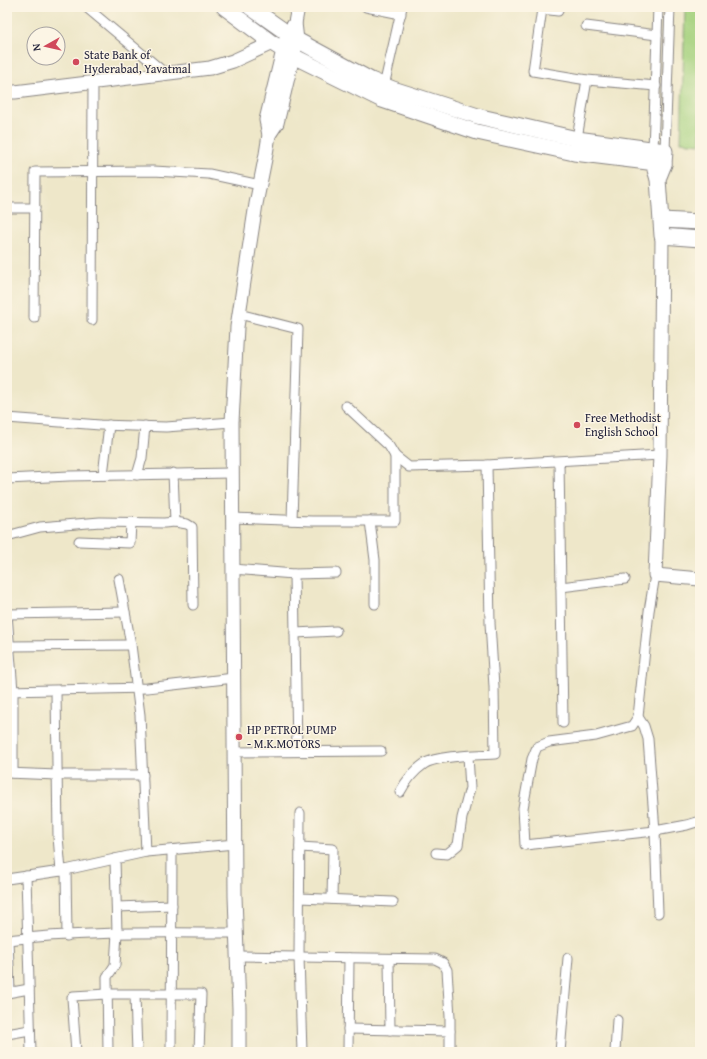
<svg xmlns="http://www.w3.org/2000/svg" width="707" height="1059" font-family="'Gentium Book Plus',serif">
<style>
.green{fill:#a6d27f;stroke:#647a5d}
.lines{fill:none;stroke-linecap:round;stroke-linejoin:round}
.street-casing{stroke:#888482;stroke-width:11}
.secondary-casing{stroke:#888482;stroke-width:15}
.primary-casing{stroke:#888482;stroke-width:17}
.street{stroke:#fff;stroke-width:9}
.secondary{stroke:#fff;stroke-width:13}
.primary{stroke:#fff;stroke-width:15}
.poi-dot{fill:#d1495b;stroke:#fcf5e5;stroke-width:1.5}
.labels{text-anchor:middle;stroke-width:3;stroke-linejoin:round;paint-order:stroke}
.poi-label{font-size:12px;fill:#22223b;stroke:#fcf5e5;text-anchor:start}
</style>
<rect width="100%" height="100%" fill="#fcf5e5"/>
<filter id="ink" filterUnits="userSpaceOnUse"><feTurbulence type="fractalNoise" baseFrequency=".025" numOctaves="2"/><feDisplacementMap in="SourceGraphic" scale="8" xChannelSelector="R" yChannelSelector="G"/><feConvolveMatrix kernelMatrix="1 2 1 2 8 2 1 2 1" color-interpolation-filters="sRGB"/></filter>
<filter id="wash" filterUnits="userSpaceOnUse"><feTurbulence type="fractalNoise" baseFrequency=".012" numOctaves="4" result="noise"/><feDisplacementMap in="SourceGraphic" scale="16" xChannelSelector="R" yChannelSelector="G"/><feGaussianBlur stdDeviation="0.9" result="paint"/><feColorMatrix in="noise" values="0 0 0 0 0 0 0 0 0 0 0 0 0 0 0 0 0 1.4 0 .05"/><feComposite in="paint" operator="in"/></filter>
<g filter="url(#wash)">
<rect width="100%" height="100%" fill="#eee7c9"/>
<!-- green -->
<polygon class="green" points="685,7 700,7 700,144 681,142"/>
</g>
<g filter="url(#ink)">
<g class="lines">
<defs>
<g id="street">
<polyline points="86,7 166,74"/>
<polyline points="366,7 401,14"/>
<polyline points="558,7 558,11 542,9 533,71 587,80 656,86"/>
<polyline points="586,26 657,35"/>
<polyline points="384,86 402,7"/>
<polyline points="576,144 587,80"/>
<polyline points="653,150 658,7"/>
<polyline points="665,151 670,7"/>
<polyline points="7,208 35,208"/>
<polyline points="239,314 298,329 292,520"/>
<polyline points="34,318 35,172 153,171 209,174 260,185"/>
<polyline points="92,320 93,83"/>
<polyline points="346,406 389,446 395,456 409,467 487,465 660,455"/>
<polyline points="7,418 100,425 166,427 232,422"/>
<polyline points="559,462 563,723"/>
<polyline points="173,473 175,522"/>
<polyline points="103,475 109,425"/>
<polyline points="137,475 142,458 145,426"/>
<polyline points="7,479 69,476 231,473"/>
<polyline points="232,518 312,521 395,521 395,456"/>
<polyline points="370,521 375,560 375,604"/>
<polyline points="7,536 40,527 100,522 164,523 175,522 187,524 192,527 193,605"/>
<polyline points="79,541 130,543 131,522"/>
<polyline points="232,569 294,574 336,573"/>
<polyline points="294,574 297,751"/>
<polyline points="655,575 649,611 638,717 632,726 596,736 549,742 537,747 532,759 523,808 525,845 655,831 687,825 700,821"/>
<polyline points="119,579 131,645 140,715 146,852"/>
<polyline points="561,587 625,579"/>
<polyline points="7,614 13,691 13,773"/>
<polyline points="7,614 125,612"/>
<polyline points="295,633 336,631"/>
<polyline points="9,646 131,645"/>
<polyline points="7,691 147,688 234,678"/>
<polyline points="56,691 58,837 61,871"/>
<polyline points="638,717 644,726 648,739 655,831 658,913"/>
<polyline points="234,752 381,751"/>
<polyline points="7,773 57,775 143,775"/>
<path d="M400 792C406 781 414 771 424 764 437 755 479 755 495 754L494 687 490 623 487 465"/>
<polyline points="300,813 299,957 302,1052"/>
<polyline points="300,847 333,849 332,899"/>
<polyline points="436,853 447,854 458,845 462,818 470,788 468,756"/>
<polyline points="66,870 67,936"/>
<polyline points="26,876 31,1052"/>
<polyline points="7,879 61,871 146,852 235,844"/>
<polyline points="300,898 393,902"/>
<polyline points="117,907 172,905"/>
<path d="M7 940C82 931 161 933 236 933"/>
<polyline points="8,940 10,992"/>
<polyline points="237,956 435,959 443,963 447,970 450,1017 450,1052"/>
<polyline points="389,959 390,1030"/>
<polyline points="7,993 29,989"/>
<polyline points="135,995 137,1052"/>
<polyline points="348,1029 450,1031"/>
<polyline points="7,1034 30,1030"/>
<polyline points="76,1052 72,998 73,996 107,994 201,994 199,1052"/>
<polyline points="108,1052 107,977 115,965 117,933 115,859"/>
<polyline points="171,1052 172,850"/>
<polyline points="348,1052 349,958"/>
<polyline points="560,1052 568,958"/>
<polyline points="615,1052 617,1020"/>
</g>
<g id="secondary">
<polyline points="7,92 15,92 210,68 233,61 272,43"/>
<polyline points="269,135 277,123 297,40 295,23 298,7"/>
<polyline points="662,236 660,455 655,575 700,579"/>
<polyline points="239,1052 239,1009 235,896 232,422 237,327 256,204 266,154 269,135 266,120 287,34 295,23"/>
</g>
<g id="primary">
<polyline points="224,7 272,43 293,56 382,100 477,132 574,153 664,164"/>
<polyline points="250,7 297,40 371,80 393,89 481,117 577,139 665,151 664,164 658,179"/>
<polyline points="655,170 658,179 662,236 700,239"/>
<polyline points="662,220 700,222"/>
</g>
</defs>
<!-- street casing -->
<use href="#street" class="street-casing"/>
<!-- secondary casing -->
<use href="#secondary" class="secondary-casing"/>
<!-- primary casing -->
<use href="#primary" class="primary-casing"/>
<!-- street -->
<use href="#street" class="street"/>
<!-- secondary -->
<use href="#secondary" class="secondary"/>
<!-- primary -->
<use href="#primary" class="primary"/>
</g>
</g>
<!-- markers -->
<g class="poi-dot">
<circle cx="76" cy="62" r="4"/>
<circle cx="577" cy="425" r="4"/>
<circle cx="239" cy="737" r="4"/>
</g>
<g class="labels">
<!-- poi labels -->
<g class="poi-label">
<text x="84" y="59">State Bank of<tspan x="84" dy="14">Hyderabad, Yavatmal</tspan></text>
<text x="585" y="422">Free Methodist<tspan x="585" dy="14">English School</tspan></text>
<text x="247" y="734">HP PETROL PUMP<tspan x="247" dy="14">- M.K.MOTORS</tspan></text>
</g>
</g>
<!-- margin -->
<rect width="707" height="1059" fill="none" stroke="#fcf5e5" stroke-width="24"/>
<!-- north arrow -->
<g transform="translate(46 46) rotate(262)"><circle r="19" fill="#fcf5e5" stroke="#a5a1a1"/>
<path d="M0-3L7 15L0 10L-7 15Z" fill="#d1495b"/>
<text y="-6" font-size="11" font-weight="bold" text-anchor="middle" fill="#22223b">N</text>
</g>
</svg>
